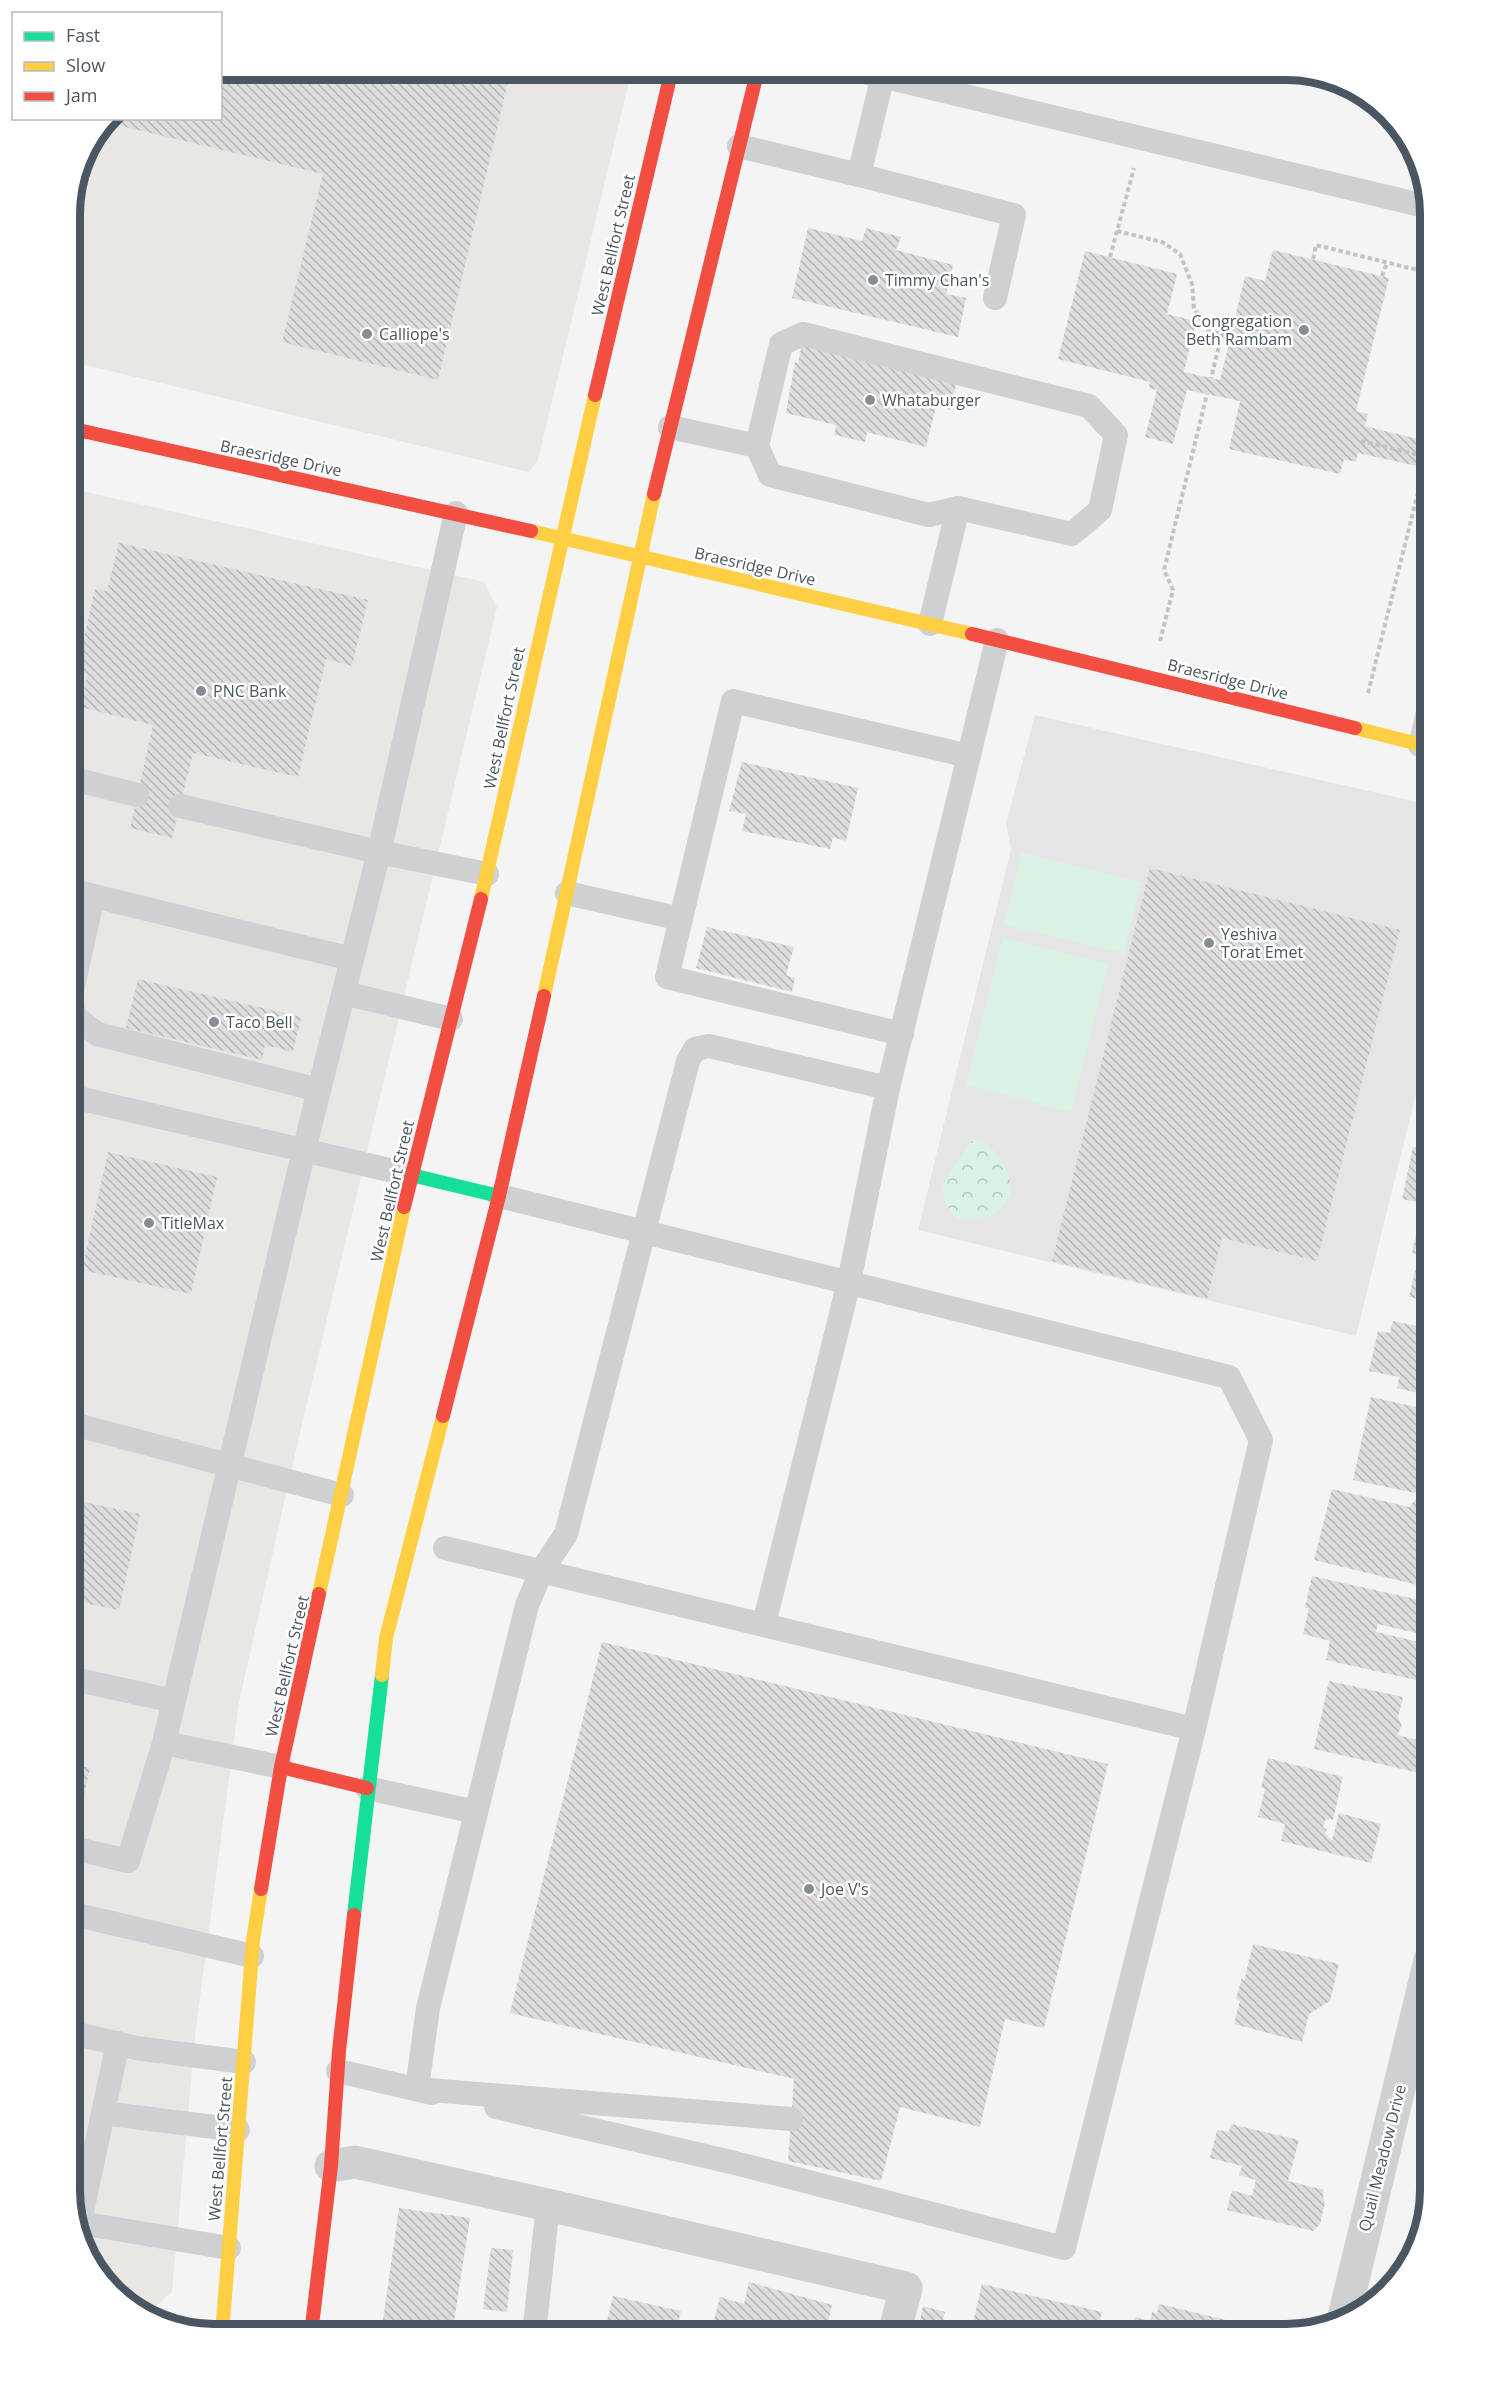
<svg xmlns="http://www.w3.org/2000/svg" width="1499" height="2403" font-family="'Open Sans',sans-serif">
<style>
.commercial{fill:#e8e7e3}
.education{fill:#e6e5e6}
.grass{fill:#d9f2e3}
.forest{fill:url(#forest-crowns)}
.building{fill:url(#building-back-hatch)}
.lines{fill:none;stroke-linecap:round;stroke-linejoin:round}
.path{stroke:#bcc7c4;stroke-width:4;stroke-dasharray:4.5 3;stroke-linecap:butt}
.lane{stroke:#ced0d2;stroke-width:24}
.street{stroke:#ced0d2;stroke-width:33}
.fast{stroke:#16e098;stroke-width:14}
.slow{stroke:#ffcf43;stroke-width:14}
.jam{stroke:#f24e42;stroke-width:14}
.poi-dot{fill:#868d94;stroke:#fff;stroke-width:2}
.labels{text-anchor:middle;stroke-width:5;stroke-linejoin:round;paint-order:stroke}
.street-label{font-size:16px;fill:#4a5661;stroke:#fff}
.poi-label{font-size:16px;fill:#4a5661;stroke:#fff;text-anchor:start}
.rim{fill:none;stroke:#4a5661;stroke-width:8}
</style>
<defs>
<pattern id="forest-crowns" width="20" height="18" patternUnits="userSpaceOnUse" patternTransform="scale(1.5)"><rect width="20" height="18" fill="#d9f2e3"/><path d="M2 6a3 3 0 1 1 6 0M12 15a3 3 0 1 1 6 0" fill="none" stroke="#b2c7bb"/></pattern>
<pattern id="building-back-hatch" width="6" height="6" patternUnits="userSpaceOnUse" patternTransform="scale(1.5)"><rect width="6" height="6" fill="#ddddde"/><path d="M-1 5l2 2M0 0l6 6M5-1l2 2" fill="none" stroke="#b5b6b7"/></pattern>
</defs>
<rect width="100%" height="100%" fill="#f4f4f4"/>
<!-- commercial -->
<g class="commercial">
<polygon points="221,69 632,69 538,460 529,472 69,361 69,204 84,150 106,119 220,118"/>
<polygon points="69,488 484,582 497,607 302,1424 239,1702 196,2028 172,2292 152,2310 129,2305 84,2254 69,2189"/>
</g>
<!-- education -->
<polygon class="education" points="1035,715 1430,805 1430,1037 1356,1336 918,1230 1011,849 1006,824"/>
<!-- grass -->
<g class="grass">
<polygon points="1022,853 1141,882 1124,953 1004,925"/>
<polygon points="1003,938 1108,964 1071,1112 966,1085"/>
</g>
<!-- forest -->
<path class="forest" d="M980 1138C1002 1155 1027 1188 997 1212 987 1220 967 1219 955 1219L945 1202 942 1185 969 1143Z"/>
<!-- building -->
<g class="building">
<polygon points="220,69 511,69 438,380 282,342 323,174 104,122 106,118 220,118"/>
<polygon points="808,228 862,241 866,228 901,237 896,250 953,265 946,294 966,298 958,337 792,298"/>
<polygon points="1273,250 1389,278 1356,411 1368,414 1365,426 1430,442 1430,469 1358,453 1356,462 1344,459 1340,474 1229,449 1240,401 1187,390 1173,444 1145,437 1157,390 1149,388 1150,382 1058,359 1085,251 1177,274 1167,314 1196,321 1184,372 1220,380 1245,276 1265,281"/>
<polygon points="802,344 957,381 950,410 936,406 926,447 867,432 865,442 834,435 836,425 786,413 795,362 798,363"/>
<polygon points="119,543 368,600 352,666 326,659 298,777 193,753 172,838 130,828 153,725 80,707 87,675 76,673 95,589 107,591"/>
<polygon points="742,762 858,788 846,841 833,837 830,849 742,831 746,814 729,811"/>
<polygon points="1150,868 1400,930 1317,1261 1222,1238 1207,1299 1052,1261"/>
<polygon points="707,927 794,947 786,975 795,978 792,992 696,968"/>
<polygon points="138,979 301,1017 293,1052 265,1045 262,1060 126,1028"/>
<polygon points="1423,1139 1430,1141 1430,1205 1402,1199 1413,1147 1421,1148"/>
<polygon points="108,1152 217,1177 191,1294 82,1270"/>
<polygon points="1419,1221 1430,1223 1430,1301 1409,1297 1419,1254 1412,1253"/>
<polygon points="1393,1321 1430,1329 1430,1396 1397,1388 1399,1377 1369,1371 1378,1331 1390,1333"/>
<polygon points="1371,1397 1430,1410 1430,1538 1420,1535 1419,1541 1430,1544 1430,1588 1314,1560 1332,1489 1409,1507 1420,1494 1353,1480"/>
<polygon points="69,1499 140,1514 119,1610 69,1600"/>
<polygon points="1312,1576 1424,1601 1416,1633 1378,1624 1376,1632 1424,1643 1416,1680 1326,1660 1330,1641 1303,1634 1309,1608 1305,1608"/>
<polygon points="602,1642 1108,1764 1044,2028 1005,2019 980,2127 900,2107 881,2181 788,2161 794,2079 510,2013"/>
<polygon points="1329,1681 1403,1697 1398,1717 1402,1726 1397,1735 1430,1743 1424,1774 1314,1749"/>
<polygon points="1268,1758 1343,1777 1333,1820 1326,1819 1323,1828 1327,1829 1325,1833 1332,1841 1339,1813 1381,1824 1371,1863 1281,1841 1285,1824 1258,1817 1265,1789 1261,1788"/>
<polygon points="69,1763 90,1768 78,1822 69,1820"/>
<polygon points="1253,1944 1339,1964 1330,2001 1309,2014 1302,2042 1234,2024 1240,2001 1236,1999 1242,1978 1244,1981"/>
<polygon points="69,1958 82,1961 70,2012 69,2012"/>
<polygon points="1231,2124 1299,2140 1288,2181 1324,2190 1323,2196 1325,2203 1320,2224 1313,2231 1227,2210 1232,2190 1252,2196 1256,2180 1239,2175 1242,2166 1210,2158 1217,2130 1229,2132"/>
<polygon points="399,2208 470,2218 452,2334 381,2334"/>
<polygon points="491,2248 513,2250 507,2312 483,2309"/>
<polygon points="749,2282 832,2305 825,2334 805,2334 796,2331 795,2334 701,2334 703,2328 711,2331 720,2297 744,2304"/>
<polygon points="982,2284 1102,2312 1097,2334 966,2334 967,2330 971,2331"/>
<polygon points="613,2296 681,2311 675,2334 604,2334"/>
<polygon points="1159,2304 1256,2327 1254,2334 1131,2334 1135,2317 1150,2321 1152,2312 1157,2314"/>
<polygon points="923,2306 945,2312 940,2334 917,2334"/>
</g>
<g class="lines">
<!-- path -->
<g class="path">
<polyline points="1117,231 1162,242 1180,254 1192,284 1194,308 1208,331 1222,334 1211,378"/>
<polyline points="1110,257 1134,168"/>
<polyline points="1313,259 1316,245 1430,273"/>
<polyline points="1382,276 1387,263"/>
<polyline points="1361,441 1427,457"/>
<polyline points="1160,641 1173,590 1164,570 1207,394"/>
<polyline points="1368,693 1424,468"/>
</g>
<!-- lane -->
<g class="lane">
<polyline points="852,69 1429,207"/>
<polyline points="739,146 859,175 883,75"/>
<polyline points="859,175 1014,215 995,298"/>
<polyline points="670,427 757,446 770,475 929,515 958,508 1072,534 1100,510 1116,435 1089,406 803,334 781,344 757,446"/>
<polyline points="930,624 958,508"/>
<polyline points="1420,745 1430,704"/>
<polyline points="69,778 137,795"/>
<polyline points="180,806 379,852 487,874"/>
<polyline points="69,890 352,959"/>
<polyline points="567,893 681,919"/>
<polyline points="93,896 70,1000 75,1017 97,1034 319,1090"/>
<polyline points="344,993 451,1019"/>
<polyline points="902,1034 667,977 733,701 969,756"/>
<polyline points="69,1096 411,1175"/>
<polyline points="69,1423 342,1495"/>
<polyline points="445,1548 1194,1729 1261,1440 1229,1377 499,1196"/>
<polyline points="764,1624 849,1282 888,1088 997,640"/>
<polyline points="69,1678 174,1701"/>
<polyline points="164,1743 281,1767"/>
<polyline points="367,1788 476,1812"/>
<polyline points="69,1847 128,1861 164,1743 304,1150 379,852 456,513"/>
<polyline points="69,1913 252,1956"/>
<polyline points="69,2032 136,2048 244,2062"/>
<polyline points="338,2071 432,2093"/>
<polyline points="496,2107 735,2163 1064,2248 1194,1729"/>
<polyline points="103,2113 238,2130"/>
<polyline points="791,2119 417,2089 428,2008 527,1605 542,1570 566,1534 688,1061 695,1049 709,1046 888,1088"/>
<polyline points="80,2223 229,2248"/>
<polyline points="78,2230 118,2043"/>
<polyline points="534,2334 548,2205"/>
</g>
<!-- street -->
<g class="street">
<polyline points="331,2166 355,2162 548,2205 906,2288 894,2334"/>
<polyline points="1343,2321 1430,1960"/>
</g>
<!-- fast -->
<g class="fast">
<polyline points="411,1175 499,1196"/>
<polyline points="354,1915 382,1675"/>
</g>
<!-- slow -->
<g class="slow">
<polyline points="531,531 972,634"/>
<polyline points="1355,728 1430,747"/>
<polyline points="481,899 595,395"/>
<polyline points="544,996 654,494"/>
<polyline points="319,1594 404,1207"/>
<polyline points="382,1675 386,1638 443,1416"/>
<polyline points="222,2334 253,1940 261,1889"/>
</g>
<!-- jam -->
<g class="jam">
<polyline points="595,395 672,69"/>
<polyline points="69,428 531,531"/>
<polyline points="654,494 758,69"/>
<polyline points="972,634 1355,728"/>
<polyline points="404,1207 481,899"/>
<polyline points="443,1416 499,1196 544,996"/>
<polyline points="281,1767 367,1788"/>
<polyline points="261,1889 281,1767 319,1594"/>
<polyline points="311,2334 331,2166 339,2051 354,1915"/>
</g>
</g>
<!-- markers -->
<g class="poi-dot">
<circle cx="873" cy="280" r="6"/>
<circle cx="1304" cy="330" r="6"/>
<circle cx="367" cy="334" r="6"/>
<circle cx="870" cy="400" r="6"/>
<circle cx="201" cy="691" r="6"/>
<circle cx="1209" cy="943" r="6"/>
<circle cx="214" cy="1022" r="6"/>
<circle cx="149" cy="1223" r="6"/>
<circle cx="809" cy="1889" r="6"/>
</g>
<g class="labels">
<!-- street labels -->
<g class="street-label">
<text transform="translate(613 245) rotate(-77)" y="6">West Bellfort Street</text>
<text transform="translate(281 458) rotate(12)" y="6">Braesridge Drive</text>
<text transform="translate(755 566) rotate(13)" y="6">Braesridge Drive</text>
<text transform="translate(1228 679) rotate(14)" y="6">Braesridge Drive</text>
<text transform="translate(504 718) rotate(-78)" y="6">West Bellfort Street</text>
<text transform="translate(392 1191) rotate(-77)" y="6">West Bellfort Street</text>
<text transform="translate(287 1666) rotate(-77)" y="6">West Bellfort Street</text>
<text transform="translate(220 2149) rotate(-85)" y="6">West Bellfort Street</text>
<text transform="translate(1382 2158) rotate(-76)" y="6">Quail Meadow Drive</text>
</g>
<!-- poi labels -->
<g class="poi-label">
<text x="885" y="286">Timmy Chan's</text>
<text x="1292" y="327" text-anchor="end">Congregation<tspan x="1292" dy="18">Beth Rambam</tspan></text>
<text x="379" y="340">Calliope's</text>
<text x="882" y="406">Whataburger</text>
<text x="213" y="697">PNC Bank</text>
<text x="1221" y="940">Yeshiva<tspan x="1221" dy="18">Torat Emet</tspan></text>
<text x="226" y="1028">Taco Bell</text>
<text x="161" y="1229">TitleMax</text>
<text x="821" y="1895">Joe V's</text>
</g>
</g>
<!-- crop -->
<path d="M0 0H1499V2403H0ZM214 80H1286A134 134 0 0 1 1420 214V2190A134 134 0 0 1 1286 2324H214A134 134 0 0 1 80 2190V214A134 134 0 0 1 214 80Z" fill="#fff" fill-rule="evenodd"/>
<path class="rim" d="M214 80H1286A134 134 0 0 1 1420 214V2190A134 134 0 0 1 1286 2324H214A134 134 0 0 1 80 2190V214A134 134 0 0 1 214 80Z"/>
<!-- legend -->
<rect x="12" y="12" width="210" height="108" fill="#ffffff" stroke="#b7bbc0" stroke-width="1.5"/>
<rect x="24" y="32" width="30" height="9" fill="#16e098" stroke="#b7bbc0" stroke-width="1.5"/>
<text x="66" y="42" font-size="18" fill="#4a5661">Fast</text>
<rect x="24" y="62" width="30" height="9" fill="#ffcf43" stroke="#b7bbc0" stroke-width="1.5"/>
<text x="66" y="72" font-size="18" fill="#4a5661">Slow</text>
<rect x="24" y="92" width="30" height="9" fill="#f24e42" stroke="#b7bbc0" stroke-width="1.5"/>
<text x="66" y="102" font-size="18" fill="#4a5661">Jam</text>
</svg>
